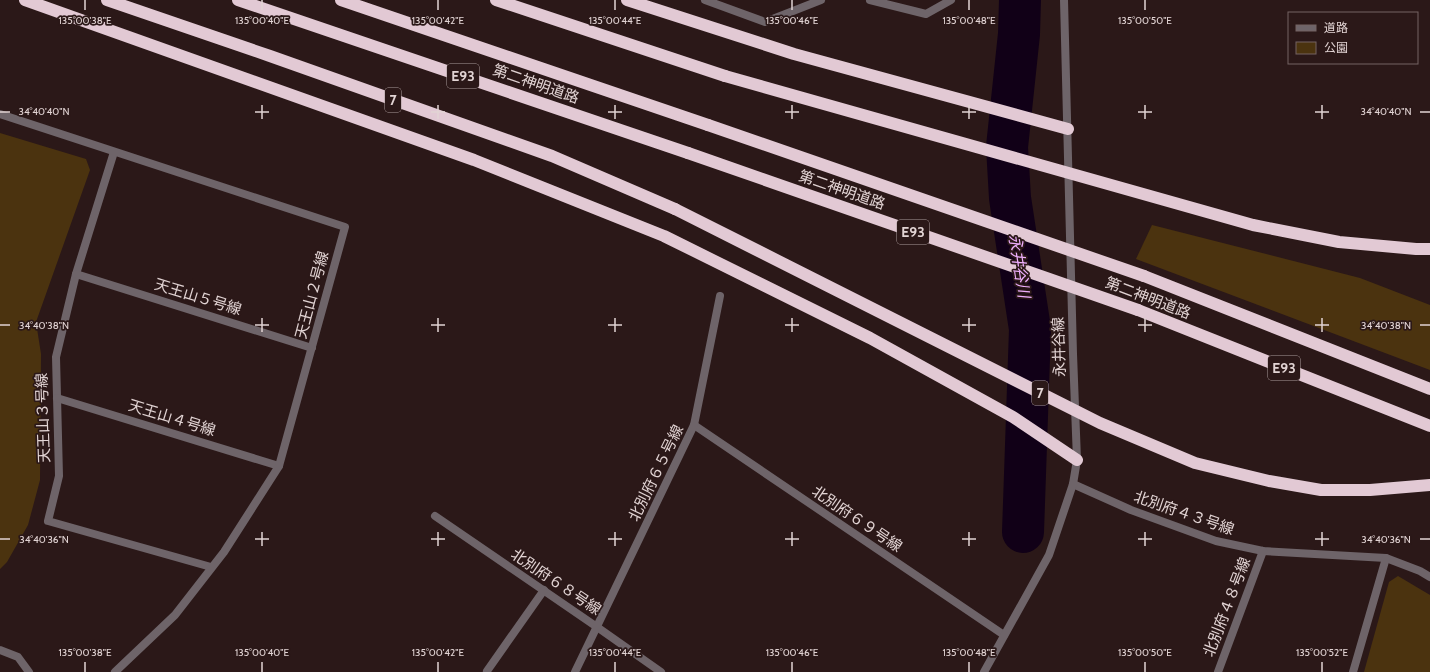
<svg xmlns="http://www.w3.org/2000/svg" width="1430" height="672" font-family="Cabin,'Noto Sans JP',sans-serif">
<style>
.green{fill:#4b330f}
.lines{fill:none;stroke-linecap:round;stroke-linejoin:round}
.river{stroke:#110017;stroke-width:42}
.minor{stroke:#6e6469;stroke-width:8}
.tertiary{stroke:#6e6469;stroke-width:8}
.motorway{stroke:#e2c9d4;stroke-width:12}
.motorway-bridge{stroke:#e2c9d4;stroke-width:12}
.ticks{fill:none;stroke:#e2d4d4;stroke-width:1.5}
.labels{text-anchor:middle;stroke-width:3.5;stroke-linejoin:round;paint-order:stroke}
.shield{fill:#2b1818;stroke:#ab9c9c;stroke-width:1}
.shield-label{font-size:14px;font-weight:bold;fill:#e2d4d4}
.street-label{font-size:15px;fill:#e2d4d4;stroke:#2b1818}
.water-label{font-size:16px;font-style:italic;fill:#edaefc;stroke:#2b1818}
.ticks-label{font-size:10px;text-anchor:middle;fill:#e2d4d4;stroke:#2b1818;stroke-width:3.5;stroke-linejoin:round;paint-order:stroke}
</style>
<rect width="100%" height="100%" fill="#2b1818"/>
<!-- green -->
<g class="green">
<polygon points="0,133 86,159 90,170 36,322 41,354 40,480 28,525 7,562 0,569"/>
<polygon points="1152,225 1360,278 1430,305 1430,370 1136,259"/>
<polygon points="1398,576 1430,595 1430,672 1364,672 1389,582"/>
</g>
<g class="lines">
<!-- river -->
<polyline class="river" points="1020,0 1019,34 1007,147 1010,198 1030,329 1023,532"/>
<!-- minor -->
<g class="minor">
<polyline points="705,0 765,22 821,0"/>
<polyline points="870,0 926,14 951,0"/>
<polyline points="114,152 76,274 56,357 59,476 48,521 211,567"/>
<polyline points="76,274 312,348"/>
<polyline points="57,398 279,466"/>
<polyline points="694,425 1004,635"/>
<polyline points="1073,484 1131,510 1216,541 1263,551 1386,558 1420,571 1430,577"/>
<polyline points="435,516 597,627 661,672"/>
<polyline points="487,671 544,590"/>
<polyline points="575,672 694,425 720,296"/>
<polyline points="1218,672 1263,551"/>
<polyline points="1353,672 1386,558"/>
</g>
<!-- tertiary -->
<g class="tertiary">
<polyline points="0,114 345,227 279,466 224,552 175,615 115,672"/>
<polyline points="0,650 18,657 29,672"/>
<polyline points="984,672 1049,555 1073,484 1077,460 1073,354 1064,0"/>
</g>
<!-- motorway -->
<g class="motorway">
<polyline points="25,0 474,160 664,236 870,338 1013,417 1077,460"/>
<polyline points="107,0 270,56 552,156 675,209"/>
<polyline points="238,0 688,153"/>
<polyline points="341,0 708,125"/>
<polyline points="496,0 725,76"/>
<polyline points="627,0 794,54 1068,129"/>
<polyline points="1144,276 1430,389"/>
<polyline points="1138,310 1430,426"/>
</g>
<!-- motorway-bridge -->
<g class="motorway-bridge">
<polyline points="725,76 1253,225 1339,242 1416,249 1430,249"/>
<polyline points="708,125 1144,276"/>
<polyline points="688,153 1138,310"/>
<polyline points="675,209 1100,423 1195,463 1269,481 1321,490 1370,490 1430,485"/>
</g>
</g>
<!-- ticks -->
<path class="ticks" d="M85 0V10M262 0V10M438 0V10M615 0V10M792 0V10M969 0V10M1145 0V10M262 105V119M438 105V119M615 105V119M792 105V119M969 105V119M1145 105V119M1322 105V119M0 112H10M255 112H269M431 112H445M608 112H622M785 112H799M962 112H976M1138 112H1152M1315 112H1329M1420 112H1430M262 318V332M438 318V332M615 318V332M792 318V332M969 318V332M1145 318V332M1322 318V332M0 325H10M255 325H269M431 325H445M608 325H622M785 325H799M962 325H976M1138 325H1152M1315 325H1329M1420 325H1430M262 532V546M438 532V546M615 532V546M792 532V546M969 532V546M1145 532V546M1322 532V546M0 539H10M255 539H269M431 539H445M608 539H622M785 539H799M962 539H976M1138 539H1152M1315 539H1329M1420 539H1430M85 662V672M262 662V672M438 662V672M615 662V672M792 662V672M969 662V672M1145 662V672M1322 662V672"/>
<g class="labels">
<!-- shield labels -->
<g class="shield">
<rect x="447" y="64" width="32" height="24" rx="3"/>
<rect x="385" y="88" width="16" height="24" rx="3"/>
<rect x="897" y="220" width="32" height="24" rx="3"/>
<rect x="1268" y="356" width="32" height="24" rx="3"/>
<rect x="1032" y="381" width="16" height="24" rx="3"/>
</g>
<g class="shield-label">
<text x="463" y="81">E93</text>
<text x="393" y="105">7</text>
<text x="913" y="237">E93</text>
<text x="1284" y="373">E93</text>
<text x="1040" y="398">7</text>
</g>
<!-- street labels -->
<g class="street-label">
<text transform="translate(536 84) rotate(19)" y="5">第二神明道路</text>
<text transform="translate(842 190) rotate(19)" y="5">第二神明道路</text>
<text transform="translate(312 295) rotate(-75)" y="5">天王山２号線</text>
<text transform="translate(198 297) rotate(17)" y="5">天王山５号線</text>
<text transform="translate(1148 298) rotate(21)" y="5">第二神明道路</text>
<text transform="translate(1059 347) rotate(-92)" y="5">永井谷線</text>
<text transform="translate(43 418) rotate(-92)" y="5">天王山３号線</text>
<text transform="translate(172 418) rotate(17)" y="5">天王山４号線</text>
<text transform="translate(656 473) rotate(-64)" y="5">北別府６５号線</text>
<text transform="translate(1184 513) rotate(19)" y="5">北別府４３号線</text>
<text transform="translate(857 519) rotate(34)" y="5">北別府６９号線</text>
<text transform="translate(556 582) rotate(34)" y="5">北別府６８号線</text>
<text transform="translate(1227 607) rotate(-69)" y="5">北別府４８号線</text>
</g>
<!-- water labels -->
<g class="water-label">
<text transform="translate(1020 266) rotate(81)" y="6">永井谷川</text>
</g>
</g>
<g class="ticks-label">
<text x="85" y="24">135°00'38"E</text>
<text x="262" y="24">135°00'40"E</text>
<text x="438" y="24">135°00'42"E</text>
<text x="615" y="24">135°00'44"E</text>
<text x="792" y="24">135°00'46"E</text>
<text x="969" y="24">135°00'48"E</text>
<text x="1145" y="24">135°00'50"E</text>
<text x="44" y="115">34°40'40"N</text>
<text x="1386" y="115">34°40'40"N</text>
<text x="44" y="329">34°40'38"N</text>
<text x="1386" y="329">34°40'38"N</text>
<text x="44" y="543">34°40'36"N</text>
<text x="1386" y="543">34°40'36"N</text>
<text x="85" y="656">135°00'38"E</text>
<text x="262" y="656">135°00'40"E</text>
<text x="438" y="656">135°00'42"E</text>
<text x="615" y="656">135°00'44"E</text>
<text x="792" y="656">135°00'46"E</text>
<text x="969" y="656">135°00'48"E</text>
<text x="1145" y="656">135°00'50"E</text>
<text x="1322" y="656">135°00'52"E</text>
</g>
<!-- legend -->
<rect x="1288" y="12" width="130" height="52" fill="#2b1818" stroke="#746363"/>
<rect x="1296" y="25" width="20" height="6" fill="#6e6469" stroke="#746363"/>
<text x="1324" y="32" font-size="12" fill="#e2d4d4">道路</text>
<rect x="1296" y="42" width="20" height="12" fill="#4b330f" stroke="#746363"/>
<text x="1324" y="52" font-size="12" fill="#e2d4d4">公園</text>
</svg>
